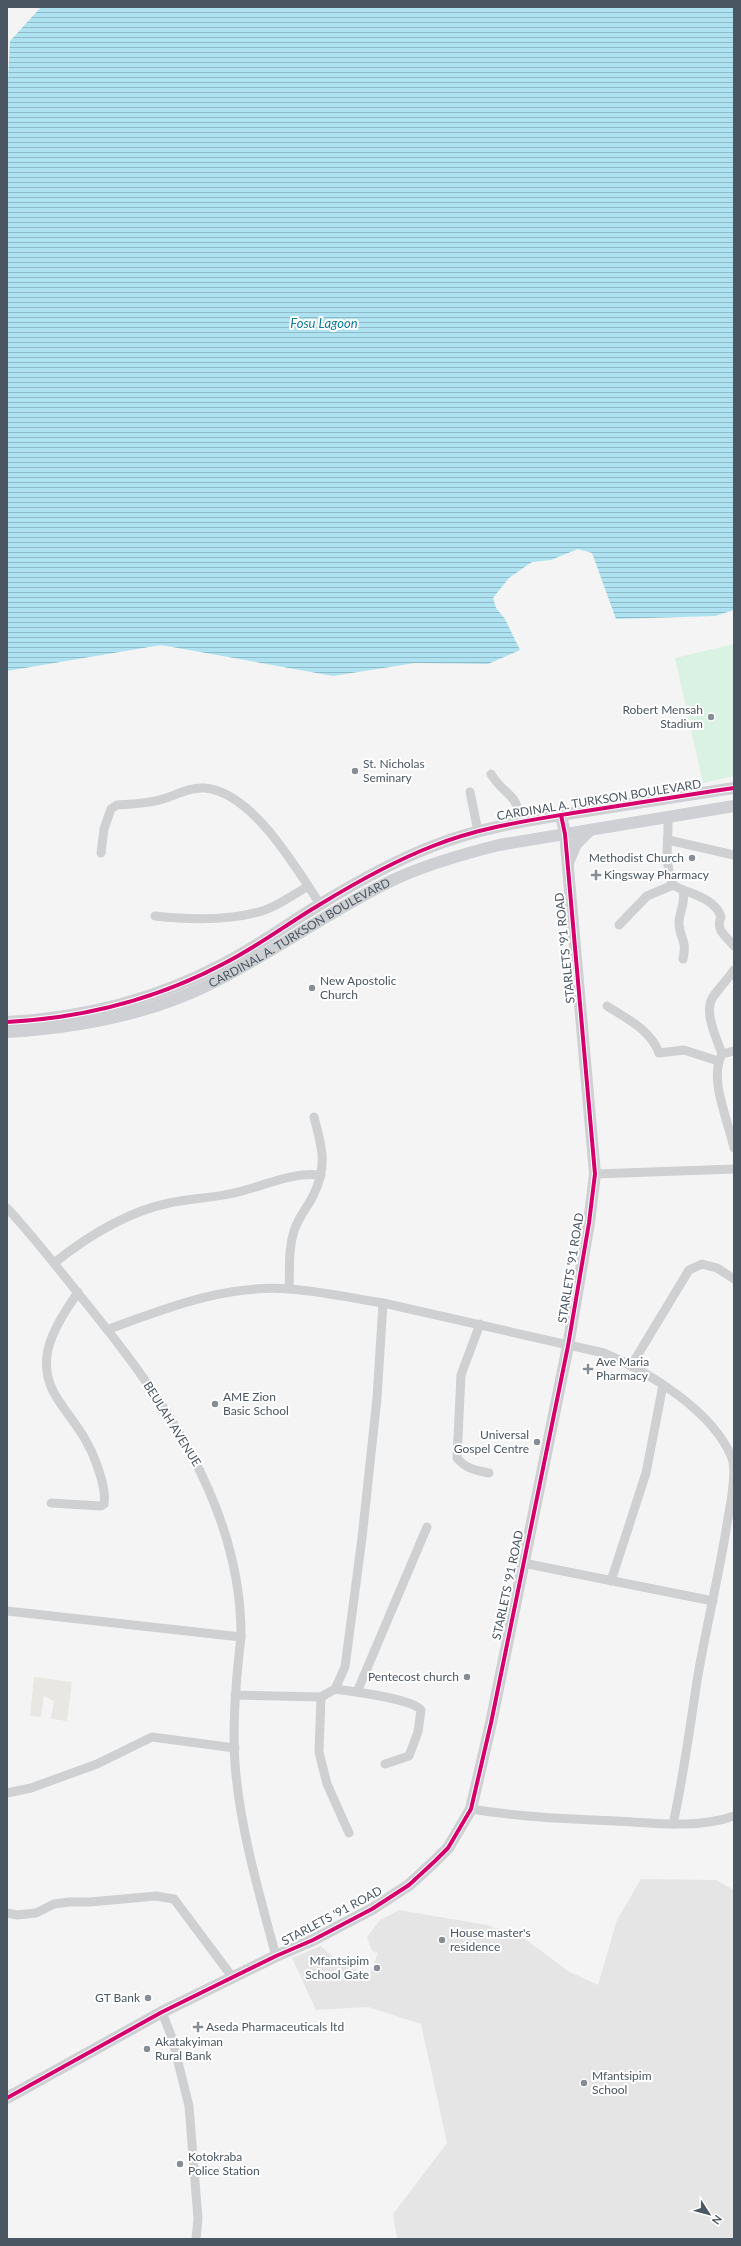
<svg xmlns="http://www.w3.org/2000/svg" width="741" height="2246" font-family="Lato,sans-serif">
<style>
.commercial{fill:#e8e7e3}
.education{fill:#e6e5e6}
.green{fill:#d9f2e3}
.water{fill:url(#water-rules)}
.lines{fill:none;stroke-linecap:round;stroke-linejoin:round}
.street{stroke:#ced0d2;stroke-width:9}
.secondary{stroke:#ced0d4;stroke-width:12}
.cycleway-casing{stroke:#fff;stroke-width:6}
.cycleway{stroke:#d6006c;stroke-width:4}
.poi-dot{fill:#868d94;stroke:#fff;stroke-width:1.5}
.labels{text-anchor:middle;stroke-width:4;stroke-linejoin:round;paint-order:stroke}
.poi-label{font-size:12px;fill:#4a5661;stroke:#fff;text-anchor:start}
.street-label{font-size:12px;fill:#4a5661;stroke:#fff}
.water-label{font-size:13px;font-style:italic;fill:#0c7c9b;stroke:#fff}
</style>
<defs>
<pattern id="water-rules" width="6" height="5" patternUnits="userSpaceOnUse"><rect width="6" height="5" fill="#aee2f0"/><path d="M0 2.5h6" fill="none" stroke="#90bac6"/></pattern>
</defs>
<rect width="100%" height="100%" fill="#f4f4f4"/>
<!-- commercial -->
<polygon class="commercial" points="34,1677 72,1682 67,1721 51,1719 54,1701 44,1696 41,1717 30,1716"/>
<!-- education -->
<polygon class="education" points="641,1879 716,1880 734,1890 734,2239 397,2239 393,2214 447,2143 421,2024 368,2007 316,2010 292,1958 321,1946 335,1959 347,1966 370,1974 378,1953 372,1951 367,1937 380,1920 399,1910 487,1925 525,1939 568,1971 598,1985 617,1920"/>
<!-- green -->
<polygon class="green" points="734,644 734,776 703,783 675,658"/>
<!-- water -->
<polygon class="water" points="41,7 734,7 734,610 715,616 616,619 592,553 578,549 551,560 532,562 509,578 493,598 496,608 505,619 520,650 488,664 415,663 333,676 161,645 7,671 7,98 10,41"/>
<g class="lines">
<!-- street -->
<g class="street">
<path d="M491 774C504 796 517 791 520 821"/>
<polyline points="470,792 478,831"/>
<path d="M668 816C669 842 663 859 673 885 688 894 715 897 721 917 715 930 726 936 734 946"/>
<polyline points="668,840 734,855"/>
<path d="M101 853 104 829 111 809 117 805C132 804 148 804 163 799 177 795 189 787 204 788 252 791 296 868 320 904"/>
<path d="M155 916C190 920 228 921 262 911 278 906 293 895 308 886"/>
<polyline points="619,925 647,896 673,885"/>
<path d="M683 959C687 939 681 942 679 925 678 913 686 905 683 891"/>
<path d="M607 1006C627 1019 651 1030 659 1053L684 1050 718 1061"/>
<path d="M734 1051 722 1054C708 1079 729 1122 734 1148"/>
<path d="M722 1054C717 1039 703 1012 713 997 719 988 728 979 734 970"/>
<polyline points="595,1174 734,1169"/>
<path d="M7 1208C32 1235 54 1263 77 1292 158 1391 242 1503 241 1637L7 1611"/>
<path d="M54 1263C88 1236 126 1212 169 1203 192 1198 216 1198 238 1192 267 1185 290 1172 321 1175"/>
<path d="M289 1289C290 1269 288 1250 294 1231 298 1218 307 1208 313 1196 328 1166 322 1147 314 1117"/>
<path d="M383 1303 604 1353C649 1372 713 1411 732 1458 737 1473 731 1502 728 1518 720 1571 707 1623 698 1675 690 1725 684 1775 673 1824"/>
<path d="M480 1324 461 1375 457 1458C466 1469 475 1470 489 1473"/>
<path d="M109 1329C167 1308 226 1284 289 1289 320 1291 352 1298 383 1303L377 1398 362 1538 345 1667 335 1689 321 1697 235 1695"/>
<polyline points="631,1366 689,1270 702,1264 717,1268 734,1279"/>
<path d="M51 1503 101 1506 104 1504C106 1492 101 1477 97 1465 87 1436 73 1423 57 1398 32 1359 56 1325 78 1292"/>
<polyline points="523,1563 713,1601"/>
<polyline points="611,1581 646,1473 663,1385"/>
<path d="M241 1637C236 1679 232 1722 235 1764 240 1829 259 1893 276 1956"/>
<path d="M335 1689C354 1692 410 1698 421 1710L418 1732 409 1756 385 1764"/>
<polyline points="357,1692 427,1527"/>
<polyline points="321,1697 319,1752 327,1784 349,1833"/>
<polyline points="7,1793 31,1788 97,1764 152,1737 235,1748"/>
<path d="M471 1809C519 1817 567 1819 616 1821 655 1823 697 1829 734 1816"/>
<polyline points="7,1913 17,1915 36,1913 54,1904 69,1902 90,1902 156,1896 174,1899 233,1978"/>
<polyline points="162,2012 172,2038 189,2106 198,2219 196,2239"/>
</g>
<!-- secondary -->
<g class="secondary">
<polyline points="568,863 576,844 589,831"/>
<path d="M7 1022C82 1018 157 999 223 964 257 947 287 924 319 905 355 883 394 861 433 846 478 828 525 821 573 813 626 805 680 796 734 788"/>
<path id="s1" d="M7 1032C75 1028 144 1016 206 986 271 955 328 911 393 880 427 864 463 854 499 845L734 806"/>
<polyline points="7,2098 162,2012 276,1956 313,1940 372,1909 409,1885 435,1861 448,1848 471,1809 491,1723 568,1346 589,1223 595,1174 565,834 561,815"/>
</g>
<defs>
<g id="cycleway">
<path d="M7 1022C82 1018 157 999 223 964 257 947 287 924 319 905 355 883 394 861 433 846 478 828 525 821 573 813 626 805 680 796 734 788"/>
<polyline points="7,2098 162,2012 276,1956 313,1940 372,1909 409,1885 435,1861 448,1848 471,1809 491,1723 568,1346 589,1223 595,1174 565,834 561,815"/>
</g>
</defs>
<!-- cycleway casing -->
<use href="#cycleway" class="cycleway-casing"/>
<!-- cycleway -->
<use href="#cycleway" class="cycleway"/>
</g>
<!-- markers -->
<g class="poi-dot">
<circle cx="711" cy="717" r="4"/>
<circle cx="355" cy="771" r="4"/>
<circle cx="692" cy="858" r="4"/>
<path d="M594 869h4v4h4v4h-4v4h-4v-4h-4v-4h4z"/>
<circle cx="312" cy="988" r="4"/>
<path d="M586 1363h4v4h4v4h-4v4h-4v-4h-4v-4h4z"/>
<circle cx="215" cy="1404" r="4"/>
<circle cx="537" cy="1442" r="4"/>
<circle cx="467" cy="1677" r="4"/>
<circle cx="442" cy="1940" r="4"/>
<circle cx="377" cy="1968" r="4"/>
<circle cx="148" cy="1998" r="4"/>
<path d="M196 2021h4v4h4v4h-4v4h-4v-4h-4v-4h4z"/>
<circle cx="147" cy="2049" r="4"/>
<circle cx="584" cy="2083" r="4"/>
<circle cx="180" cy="2164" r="4"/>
</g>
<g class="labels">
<!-- poi labels -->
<g class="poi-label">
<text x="703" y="714" text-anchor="end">Robert Mensah<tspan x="703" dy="14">Stadium</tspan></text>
<text x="363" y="768">St. Nicholas<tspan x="363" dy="14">Seminary</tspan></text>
<text x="684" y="862" text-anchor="end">Methodist Church</text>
<text x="604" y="879">Kingsway Pharmacy</text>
<text x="320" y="985">New Apostolic<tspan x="320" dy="14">Church</tspan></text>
<text x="596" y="1366">Ave Maria<tspan x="596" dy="14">Pharmacy</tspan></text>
<text x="223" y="1401">AME Zion<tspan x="223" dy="14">Basic School</tspan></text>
<text x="529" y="1439" text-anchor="end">Universal<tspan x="529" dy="14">Gospel Centre</tspan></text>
<text x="459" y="1681" text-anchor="end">Pentecost church</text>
<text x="450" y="1937">House master's<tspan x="450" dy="14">residence</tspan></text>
<text x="369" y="1965" text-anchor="end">Mfantsipim<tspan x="369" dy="14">School Gate</tspan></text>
<text x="140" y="2002" text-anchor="end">GT Bank</text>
<text x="206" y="2031">Aseda Pharmaceuticals ltd</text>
<text x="155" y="2046">Akatakyiman<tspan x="155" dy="14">Rural Bank</tspan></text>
<text x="592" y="2080">Mfantsipim<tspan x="592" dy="14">School</tspan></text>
<text x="188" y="2161">Kotokraba<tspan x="188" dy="14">Police Station</tspan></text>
</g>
<!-- street labels -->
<g class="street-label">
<text transform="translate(599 800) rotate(-9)" y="4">CARDINAL A. TURKSON BOULEVARD</text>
<text dy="4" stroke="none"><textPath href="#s1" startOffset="313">CARDINAL A. TURKSON BOULEVARD</textPath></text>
<text transform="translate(565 948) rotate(-96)" y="4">STARLETS '91 ROAD</text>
<text transform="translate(571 1268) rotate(-81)" y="4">STARLETS '91 ROAD</text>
<text transform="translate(172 1424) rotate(58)" y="4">BEULAH AVENUE</text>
<text transform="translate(508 1585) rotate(-78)" y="4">STARLETS '91 ROAD</text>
<text transform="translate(332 1916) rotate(-28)" y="4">STARLETS '91 ROAD</text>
</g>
<!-- water labels -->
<g class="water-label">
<text x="324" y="328">Fosu Lagoon</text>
</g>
</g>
<!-- border -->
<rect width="741" height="2246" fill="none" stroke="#4a5661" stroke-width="16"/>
<!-- north arrow -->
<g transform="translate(709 2214) rotate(126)" stroke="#ffffff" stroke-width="3" paint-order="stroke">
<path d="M0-3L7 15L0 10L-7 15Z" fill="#4a5661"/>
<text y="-6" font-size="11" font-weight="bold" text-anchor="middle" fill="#4a5661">N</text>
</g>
</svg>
